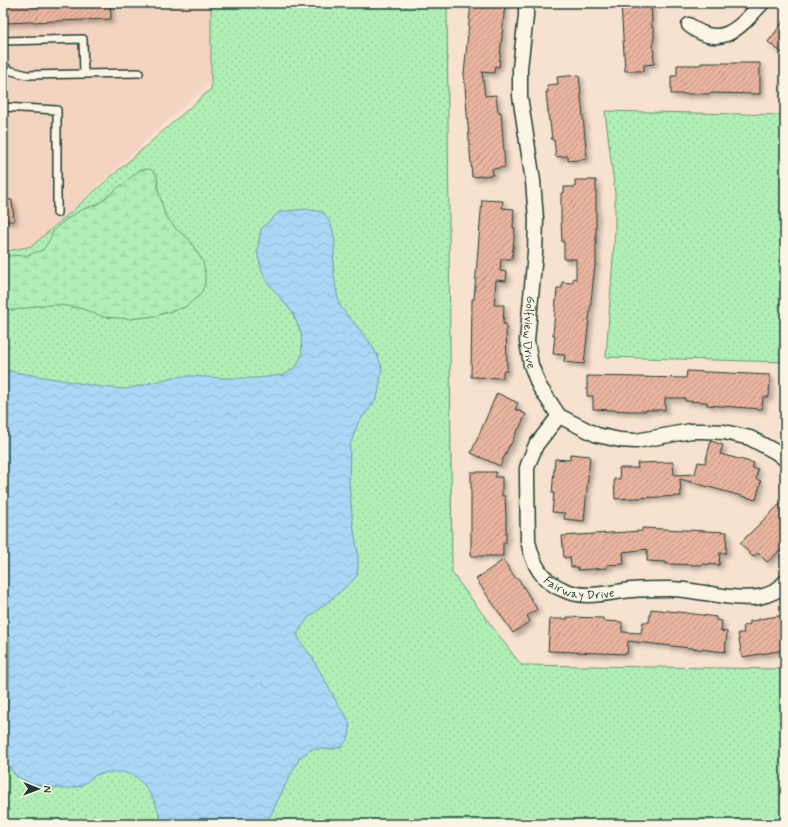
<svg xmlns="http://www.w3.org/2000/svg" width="788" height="827" font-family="Mynerve,sans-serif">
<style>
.built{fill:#f3d4c1}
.grass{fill:url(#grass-dots);stroke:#689675}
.wetland{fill:url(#wetland-marsh);stroke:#689675}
.water{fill:url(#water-waves);stroke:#7299a8}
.building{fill:url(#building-hatch);stroke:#1f3d34;filter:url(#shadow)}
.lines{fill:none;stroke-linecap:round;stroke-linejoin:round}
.service-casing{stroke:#1f3d34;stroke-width:10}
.minor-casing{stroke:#1f3d34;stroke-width:17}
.service{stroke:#fcf5e5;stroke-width:7}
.minor{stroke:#fcf5e5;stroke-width:14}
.labels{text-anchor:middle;stroke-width:3;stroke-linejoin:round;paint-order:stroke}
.street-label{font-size:12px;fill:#1f3d34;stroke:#fcf5e5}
</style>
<defs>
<pattern id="grass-dots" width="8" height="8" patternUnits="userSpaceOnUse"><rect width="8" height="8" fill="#b0efb6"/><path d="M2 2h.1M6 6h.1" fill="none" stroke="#97ce9d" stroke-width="1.8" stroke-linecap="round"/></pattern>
<pattern id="wetland-marsh" width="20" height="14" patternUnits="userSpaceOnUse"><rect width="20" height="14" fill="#b0efb6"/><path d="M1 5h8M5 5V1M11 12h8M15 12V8" fill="none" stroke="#97ce9d"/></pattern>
<pattern id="water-waves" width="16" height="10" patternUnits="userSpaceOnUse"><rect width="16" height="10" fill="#aad7f6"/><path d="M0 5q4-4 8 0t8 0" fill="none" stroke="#92b9d4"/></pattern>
<pattern id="building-hatch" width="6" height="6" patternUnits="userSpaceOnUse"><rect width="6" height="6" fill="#eab49f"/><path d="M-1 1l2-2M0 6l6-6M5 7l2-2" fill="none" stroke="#bd9482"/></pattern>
<filter id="shadow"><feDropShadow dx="3.5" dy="3.5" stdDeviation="2" flood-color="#0004"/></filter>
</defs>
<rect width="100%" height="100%" fill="#f7e2d0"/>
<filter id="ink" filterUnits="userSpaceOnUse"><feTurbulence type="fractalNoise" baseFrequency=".025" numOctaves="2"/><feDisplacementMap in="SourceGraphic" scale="8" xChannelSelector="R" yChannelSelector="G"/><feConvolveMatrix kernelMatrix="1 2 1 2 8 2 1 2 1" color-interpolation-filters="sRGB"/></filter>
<g filter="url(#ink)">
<!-- built -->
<polygon class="built" points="3,3 211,3 211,81 32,246 3,252"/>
<!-- grass -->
<g class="grass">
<polygon points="211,3 447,3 452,573 521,665 785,669 785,824 3,824 3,252 32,246 211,89"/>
<polygon points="605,111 785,115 785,362 606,357 615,230 615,193"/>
</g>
<!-- wetland -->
<polygon class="wetland" points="150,169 157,175 158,190 165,215 176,229 189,239 203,262 205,271 205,285 200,295 185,307 155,316 131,319 104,317 83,309 60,305 43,305 15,310 3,310 3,257 8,256 28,255 43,250 50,239 53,231 64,221 81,210 98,204 140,170"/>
<!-- water -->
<path class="water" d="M305 209 323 212 331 224 335 241 333 264 336 289 340 306 369 341 378 356 382 368 378 394 375 401 358 423 350 445 349 482 353 525 358 553V567L357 576 347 586 308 618 297 634 300 641 312 657 340 708C347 715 352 725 349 736 348 739 344 744 341 747L331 749H312L300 757 289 778 266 824H163L154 800 145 786 136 777 123 772H109L96 775 81 786 64 789 32 784 16 776 7 764 3 753 9 691 10 642 6 629 3 626V370L102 387 125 389 147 384 173 377 190 376 224 378H257L284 375 296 367 302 354 301 332 292 312 267 282 262 271 257 252 261 229 279 212Z"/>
<!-- building -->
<g class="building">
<polygon points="3,3 110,3 111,19 3,23"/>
<polygon points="471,3 505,3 499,67 495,66 494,73 482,72 485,96 496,95 498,112 501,112 505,167 492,169 493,175 472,177 464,74"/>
<polygon points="621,3 651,3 652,28 654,28 654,40 653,40 654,64 644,65 644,71 625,71"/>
<polygon points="785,19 785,55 768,42"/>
<polygon points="701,63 760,63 760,94 709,93 709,94 671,94 671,76 677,76 677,65 700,65"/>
<polygon points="579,75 587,159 568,161 568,156 556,157 554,140 552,140 550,121 549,121 546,92 548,92 547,85 558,84 557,77"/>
<polygon points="575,180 596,180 596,265 595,265 584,364 564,362 565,355 553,354 555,335 553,335 557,288 562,288 562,282 573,283 573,278 576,279 576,259 564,259 564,242 562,242 561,221 561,193 564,193 564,187 575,187"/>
<polygon points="3,199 12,200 14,221 3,221"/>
<polygon points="482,200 503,201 502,208 514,209 513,228 515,228 512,259 501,259 500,271 507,272 506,281 496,280 494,305 504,305 503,324 506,324 507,371 503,371 503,378 471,377 472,299 474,299"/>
<polygon points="687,371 770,375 769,397 763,397 762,409 707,405 707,402 685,401 685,398 665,398 665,410 646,410 646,411 629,411 593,409 593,396 587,396 587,376 686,378"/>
<polygon points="497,393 518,403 515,409 526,414 519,429 518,429 510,446 509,446 500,466 471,453"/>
<polygon points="711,441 723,445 720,454 754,463 752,468 758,469 756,479 761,481 756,500 680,479 681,496 615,499 614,479 620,479 619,468 638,468 637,463 673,462 674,475 695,474 698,462 705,463"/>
<polygon points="570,454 590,456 584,521 564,519 565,513 552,512 554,493 552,493 555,459 570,460"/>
<polygon points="471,472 497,472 495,477 502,477 502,496 505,496 506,516 506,543 503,543 503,556 471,556"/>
<polygon points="785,499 785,546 767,562 758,553 753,557 740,543"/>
<polygon points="642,528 727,532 726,553 720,553 719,565 702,564 702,565 666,564 666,562 647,561 647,549 623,552 624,564 607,565 607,568 578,570 578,567 571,567 570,557 564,558 562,536 642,531"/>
<polygon points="503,560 516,579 518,578 537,609 527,616 530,621 513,633 476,579"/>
<polygon points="651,609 687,613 716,617 716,620 722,621 721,631 727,632 725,652 628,641 627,654 548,651 550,619 567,619 567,617 603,618 603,621 622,622 622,632 641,633 643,622 649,622"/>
<polygon points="785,615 785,650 742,657 738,633 744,633 743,626 750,624 750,621 759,620 759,619"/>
</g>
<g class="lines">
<defs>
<g id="service">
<polyline points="3,41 83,39 84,74"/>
<polyline points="3,64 8,70 27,75 139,73"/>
<polyline points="3,107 57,110 57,213"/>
</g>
<g id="minor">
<path id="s1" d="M526 3V16L520 68V96L533 181 536 219 535 253 527 341 531 365 539 386 559 416 597 435 620 440 636 441 691 431H702L724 432 750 438 776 452 785 459"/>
<path d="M689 25C721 51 740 27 762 3"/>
<path id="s2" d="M559 416 536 445 529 462 527 468V479L528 541C533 564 541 581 564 590 585 600 610 592 632 590 644 589 657 589 669 589 698 589 730 601 759 597 764 596 772 593 776 591 779 589 782 585 785 582"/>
</g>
</defs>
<!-- service casing -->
<use href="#service" class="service-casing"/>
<!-- minor casing -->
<use href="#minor" class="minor-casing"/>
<!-- service -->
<use href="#service" class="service"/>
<!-- minor -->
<use href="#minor" class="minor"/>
</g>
</g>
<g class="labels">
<!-- street labels -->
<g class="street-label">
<text dy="4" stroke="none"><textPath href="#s1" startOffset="331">Golfview Drive</textPath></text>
<text dy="4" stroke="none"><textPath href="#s2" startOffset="213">Fairway Drive</textPath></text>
</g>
</g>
<!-- margin -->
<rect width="788" height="827" fill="none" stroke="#fcf5e5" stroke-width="16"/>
<rect x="8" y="8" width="772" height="811" fill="none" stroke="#1f3d34" stroke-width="1.5" filter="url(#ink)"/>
<!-- north arrow -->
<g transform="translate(38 789) rotate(91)" stroke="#fcf5e5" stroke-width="3" paint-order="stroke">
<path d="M0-3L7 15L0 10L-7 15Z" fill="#1f3d34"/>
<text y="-6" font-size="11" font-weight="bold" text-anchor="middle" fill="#1f3d34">N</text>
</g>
</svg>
